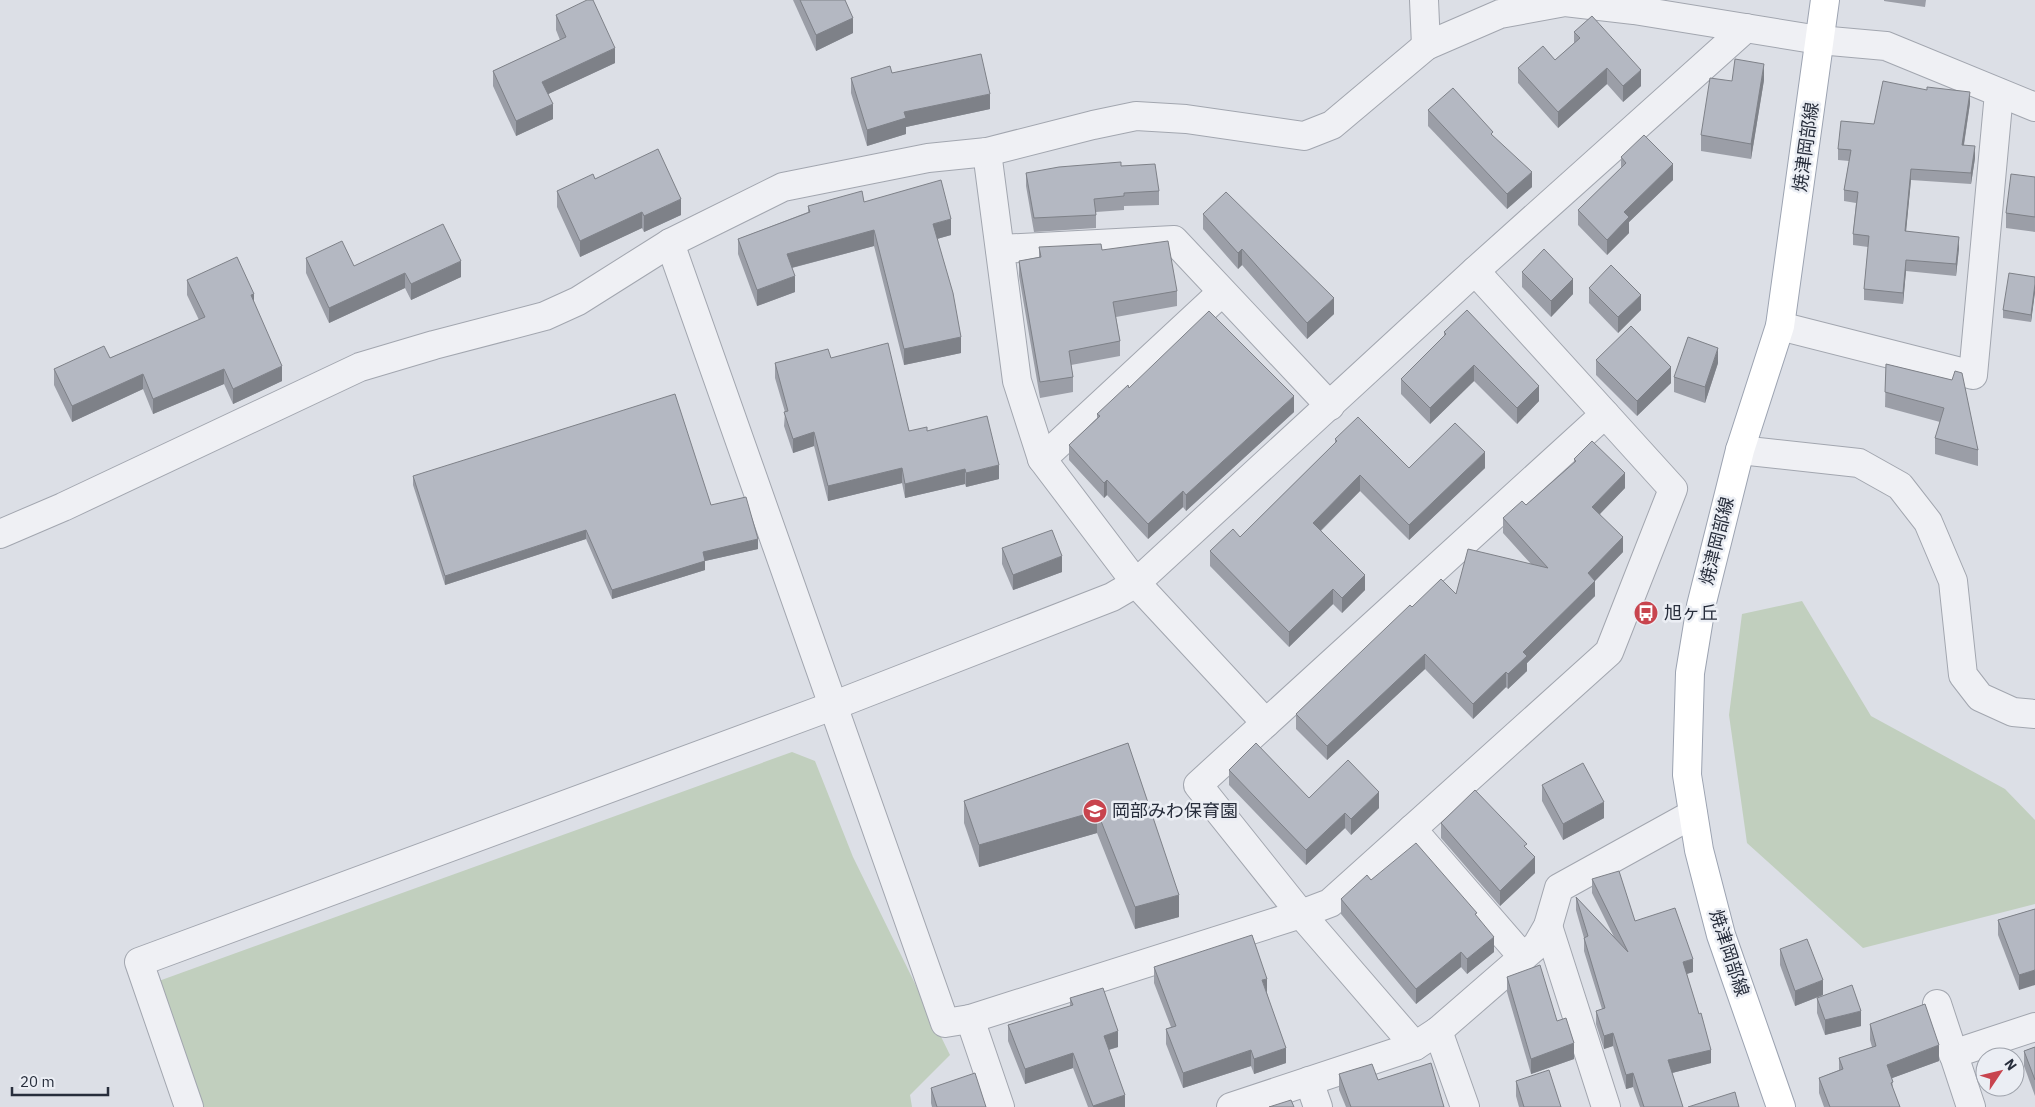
<svg xmlns="http://www.w3.org/2000/svg" width="2035" height="1107" font-family="'IBM Plex Sans','Noto Sans JP',sans-serif">
<style>
.green{fill:#c1cfbe}
.lines{fill:none;stroke-linecap:round;stroke-linejoin:round}
.minor-casing{stroke:#a2a6af;stroke-width:30}
.major-casing{stroke:#9ca3b1;stroke-width:30}
.minor{stroke:#eff0f4;stroke-width:28}
.major{stroke:#fff;stroke-width:28}
.wall{fill:#9b9ea7}
.shaded-wall{fill:#7e8188}
.building{fill:#b4b8c2;stroke:#7e8188}
.labels{text-anchor:middle;stroke-width:5;stroke-linejoin:round;paint-order:stroke}
.street-label{font-size:18px;fill:#272d3b;stroke:#ebeef4}
.poi-label{font-size:18px;fill:#272d3b;stroke:#ebeef4;text-anchor:start}
</style>
<rect width="100%" height="100%" fill="#dcdfe6"/>
<!-- green -->
<g class="green">
<polygon points="1802,601 1871,716 2005,789 2035,820 2035,904 1863,948 1747,843 1729,715 1742,614"/>
<polygon points="792,752 815,761 853,857 950,1055 910,1095 912,1107 177,1107 156,982"/>
</g>
<g class="lines">
<defs>
<g id="minor">
<polyline points="1424,0 1426,46"/>
<polyline points="987,152 1017,381 1042,459 1136,583 1266,723"/>
<polyline points="670,243 945,1023 970,1019 1301,914 1198,785 1605,414 1475,271"/>
<polyline points="1000,249 1174,240 1330,406"/>
<polyline points="1780,326 1973,375 1999,93"/>
<polyline points="1740,450 1859,463 1900,486 1928,522 1953,581 1963,675 1980,697 2013,712 2035,714"/>
<polyline points="1042,459 1222,292"/>
<polyline points="0,534 63,507 360,367 434,345 545,316 578,301 670,243 783,187 928,158 987,152 1093,125 1136,116 1186,119 1304,136 1332,125 1426,46 1500,14 1565,2 1634,10 1819,40 1886,46 2035,107"/>
<polyline points="1412,829 1523,957"/>
<polyline points="1548,926 1606,1107"/>
<polyline points="1937,1004 1971,1107"/>
<polyline points="970,1019 1000,1107"/>
<polyline points="1438,1031 1465,1107"/>
<polyline points="1415,1046 1301,914 1330,903 1609,652 1673,489 1605,414"/>
<polyline points="1953,1054 2035,1027"/>
<polyline points="1309,1081 1318,1107"/>
<polyline points="189,1107 139,962 835,705 1112,597 1136,583 1475,271 1746,28"/>
<polyline points="1231,1107 1415,1046 1438,1031 1537,945 1548,926 1559,888 1693,814"/>
</g>
<polyline id="major" points="1781,1107 1721,935 1699,850 1687,775 1690,673 1701,606 1740,450 1780,326 1825,0"/>
</defs>
<!-- minor casing -->
<use href="#minor" class="minor-casing"/>
<!-- major casing -->
<use href="#major" class="major-casing"/>
<!-- minor -->
<use href="#minor" class="minor"/>
<!-- major -->
<use href="#major" class="major"/>
</g>
<!-- wall -->
<g class="wall">
<polygon points="793,0 845,0 853,33 816,51"/>
<polygon points="1884,0 1926,0 1925,7 1884,1"/>
<polygon points="556,15 615,63 548,94 553,119 516,136 493,86 493,71 560,40 556,30"/>
<polygon points="1574,32 1641,86 1623,102 1607,84 1558,128 1518,83 1518,68 1555,60 1574,43"/>
<polygon points="892,73 990,109 906,127 906,134 867,146 851,93 851,78"/>
<polygon points="1764,80 1751,159 1701,151 1701,135 1732,81"/>
<polygon points="1970,103 1964,145 1975,158 1971,184 1911,180 1906,231 1959,248 1956,276 1906,271 1903,304 1864,300 1864,289 1868,247 1853,245 1853,234 1856,203 1844,201 1844,190 1849,161 1838,160 1838,149 1874,124"/>
<polygon points="1428,110 1532,187 1507,209 1428,126"/>
<polygon points="1621,157 1673,180 1629,222 1629,233 1607,255 1578,225 1578,210 1621,168"/>
<polygon points="1121,166 1159,191 1159,205 1124,206 1124,210 1096,212 1096,228 1034,232 1026,186 1026,173"/>
<polygon points="2035,177 2035,232 2006,228 2006,213"/>
<polygon points="595,179 681,215 644,232 642,228 580,257 557,207 557,191"/>
<polygon points="864,202 951,235 937,239 961,353 904,365 874,246 792,268 795,292 757,306 738,254 738,239 808,212 808,206"/>
<polygon points="1203,214 1334,314 1307,339 1242,265 1238,269 1203,229"/>
<polygon points="1039,247 1102,250 1177,291 1177,306 1116,317 1120,341 1120,356 1071,365 1073,377 1073,392 1040,398 1019,276 1019,261 1039,257"/>
<polygon points="306,258 354,266 461,277 411,300 405,288 329,323 306,273"/>
<polygon points="1522,272 1573,294 1551,317 1522,287"/>
<polygon points="2035,277 2035,292 2031,322 2003,318 2003,310"/>
<polygon points="187,280 254,303 282,381 233,404 224,384 153,414 143,389 72,422 54,385 54,369 110,358 199,320 187,295"/>
<polygon points="1589,288 1641,310 1618,333 1589,303"/>
<polygon points="1444,332 1539,401 1517,424 1474,381 1430,424 1401,394 1401,379 1444,336"/>
<polygon points="831,358 909,431 927,431 999,479 966,487 965,484 905,498 902,483 828,501 814,446 793,453 784,426 785,412 775,378 775,363"/>
<polygon points="1596,360 1671,383 1637,416 1596,375"/>
<polygon points="1718,363 1705,403 1674,392 1674,377"/>
<polygon points="1886,364 1952,380 1978,450 1978,466 1935,454 1935,438 1940,422 1885,407"/>
<polygon points="1129,388 1294,412 1186,511 1183,507 1148,539 1107,495 1104,498 1069,460 1069,445 1097,418 1097,414"/>
<polygon points="1335,439 1409,468 1485,468 1409,540 1360,491 1321,531 1365,590 1342,613 1333,604 1289,647 1210,566 1210,551 1240,537 1335,443"/>
<polygon points="1574,459 1625,488 1600,514 1623,552 1595,581 1595,596 1527,663 1527,671 1508,689 1506,687 1473,719 1425,669 1327,760 1296,729 1296,714 1412,607 1456,594 1531,564 1503,533 1503,518 1526,505 1574,463"/>
<polygon points="413,476 711,505 758,549 705,561 705,570 612,599 586,539 445,585 413,485"/>
<polygon points="1002,548 1062,572 1013,590 1002,564"/>
<polygon points="1128,743 1179,917 1135,929 1097,833 979,867 964,823 964,801"/>
<polygon points="1229,770 1309,798 1379,808 1351,835 1345,828 1306,865 1229,785"/>
<polygon points="1542,785 1604,818 1563,840 1542,801"/>
<polygon points="1441,823 1535,873 1500,906 1441,838"/>
<polygon points="1592,879 1635,921 1693,972 1687,974 1711,1063 1672,1073 1683,1107 1640,1107 1633,1087 1626,1089 1613,1046 1604,1049 1596,1024 1596,1011 1602,1009 1584,951 1584,938 1576,910 1576,897 1614,937 1592,893"/>
<polygon points="1371,880 1477,917 1494,952 1467,974 1461,967 1416,1004 1341,914 1341,899"/>
<polygon points="2035,909 2019,990 1998,935 1998,920"/>
<polygon points="1780,949 1823,995 1795,1006 1780,965"/>
<polygon points="1154,967 1267,993 1286,1063 1254,1074 1251,1066 1183,1088 1166,1044 1166,1029 1171,1027 1154,983"/>
<polygon points="1507,977 1557,1021 1574,1059 1531,1074 1507,992"/>
<polygon points="1070,998 1118,1047 1109,1050 1125,1107 1088,1107 1073,1068 1025,1084 1008,1041 1008,1025 1070,1006"/>
<polygon points="1817,998 1861,1026 1825,1035 1817,1013"/>
<polygon points="1870,1024 1939,1061 1892,1078 1893,1089 1900,1107 1824,1107 1819,1093 1819,1078 1839,1070 1839,1058 1872,1047 1870,1040"/>
<polygon points="2035,1047 2035,1096 2024,1066 2024,1051"/>
<polygon points="1339,1074 1378,1080 1444,1107 1346,1107 1339,1090"/>
<polygon points="1516,1081 1561,1107 1519,1107 1516,1096"/>
<polygon points="931,1088 986,1107 932,1107 931,1103"/>
</g>
<!-- shaded-wall -->
<g class="shaded-wall">
<polygon points="853,18 853,33 816,51 816,35"/>
<polygon points="615,48 615,63 542,97 542,82"/>
<polygon points="1764,64 1764,80 1751,159 1751,144"/>
<polygon points="1607,68 1607,84 1558,128 1558,112"/>
<polygon points="1641,70 1641,86 1623,102 1623,86"/>
<polygon points="1970,92 1970,103 1962,156 1962,145"/>
<polygon points="990,94 990,109 906,127 906,134 867,146 867,130 904,112"/>
<polygon points="553,104 553,119 516,136 516,121"/>
<polygon points="1975,146 1975,158 1971,184 1971,173"/>
<polygon points="1673,164 1673,180 1629,222 1629,233 1607,255 1607,240 1624,212"/>
<polygon points="1911,169 1911,180 1905,242 1905,231"/>
<polygon points="1532,172 1532,187 1507,209 1507,194"/>
<polygon points="681,199 681,215 644,232 644,216"/>
<polygon points="642,212 642,228 580,257 580,241"/>
<polygon points="951,219 951,235 933,240 933,224"/>
<polygon points="874,230 874,246 787,269 787,254"/>
<polygon points="1959,237 1959,248 1956,276 1956,264"/>
<polygon points="1242,249 1242,265 1238,269 1238,253"/>
<polygon points="1906,260 1906,271 1903,304 1903,293"/>
<polygon points="461,261 461,277 411,300 411,284"/>
<polygon points="405,273 405,288 329,323 329,308"/>
<polygon points="795,276 795,292 757,306 757,290"/>
<polygon points="1573,279 1573,294 1551,317 1551,301"/>
<polygon points="2035,284 2035,292 2031,322 2031,315"/>
<polygon points="254,294 254,309 251,295"/>
<polygon points="1641,295 1641,310 1618,333 1618,317"/>
<polygon points="1334,298 1334,314 1307,339 1307,323"/>
<polygon points="961,337 961,353 904,365 904,349"/>
<polygon points="1718,348 1718,363 1705,403 1705,387"/>
<polygon points="1474,365 1474,381 1430,424 1430,408"/>
<polygon points="282,366 282,381 233,404 233,389"/>
<polygon points="1671,367 1671,383 1637,416 1637,401"/>
<polygon points="224,369 224,384 153,414 153,399"/>
<polygon points="143,374 143,389 72,422 72,406"/>
<polygon points="1539,386 1539,401 1517,424 1517,408"/>
<polygon points="1294,396 1294,412 1186,511 1186,495"/>
<polygon points="814,432 814,446 793,453 793,439"/>
<polygon points="1485,452 1485,468 1409,540 1409,525"/>
<polygon points="999,465 999,479 966,487 966,473"/>
<polygon points="902,468 902,483 828,501 828,486"/>
<polygon points="965,469 965,484 905,498 905,484"/>
<polygon points="1625,473 1625,488 1592,522 1592,507"/>
<polygon points="1360,475 1360,491 1313,538 1313,523"/>
<polygon points="1107,480 1107,495 1104,498 1104,483"/>
<polygon points="1183,491 1183,507 1148,539 1148,524"/>
<polygon points="586,530 586,539 445,585 445,576"/>
<polygon points="1623,537 1623,552 1588,588 1588,573"/>
<polygon points="758,539 758,549 705,561 705,570 612,599 612,590 703,552"/>
<polygon points="1062,556 1062,572 1013,590 1013,575"/>
<polygon points="1365,575 1365,590 1342,613 1342,598"/>
<polygon points="1595,581 1595,596 1527,663 1527,671 1508,689 1508,674 1523,652"/>
<polygon points="1333,589 1333,604 1289,647 1289,632"/>
<polygon points="1425,654 1425,669 1327,760 1327,746"/>
<polygon points="1506,672 1506,687 1473,719 1473,704"/>
<polygon points="1379,792 1379,808 1351,835 1351,819"/>
<polygon points="1604,802 1604,818 1563,840 1563,824"/>
<polygon points="1097,811 1097,833 979,867 979,845"/>
<polygon points="1345,813 1345,828 1306,865 1306,850"/>
<polygon points="1535,857 1535,873 1500,906 1500,891"/>
<polygon points="1179,895 1179,917 1135,929 1135,907"/>
<polygon points="1494,937 1494,952 1467,974 1467,959"/>
<polygon points="1461,952 1461,967 1416,1004 1416,989"/>
<polygon points="1693,959 1693,972 1683,975 1683,962"/>
<polygon points="2035,970 2035,985 2019,990 2019,975"/>
<polygon points="1267,979 1267,994 1262,980"/>
<polygon points="1823,980 1823,995 1795,1006 1795,991"/>
<polygon points="1861,1011 1861,1026 1825,1035 1825,1020"/>
<polygon points="1118,1031 1118,1047 1104,1051 1104,1036"/>
<polygon points="1613,1033 1613,1046 1604,1049 1604,1036"/>
<polygon points="1574,1043 1574,1059 1531,1074 1531,1059"/>
<polygon points="1939,1045 1939,1061 1887,1080 1887,1065"/>
<polygon points="1286,1048 1286,1063 1254,1074 1254,1059"/>
<polygon points="1251,1050 1251,1066 1183,1088 1183,1073"/>
<polygon points="1711,1050 1711,1063 1668,1074 1668,1060"/>
<polygon points="1073,1053 1073,1068 1025,1084 1025,1069"/>
<polygon points="1633,1073 1633,1087 1626,1089 1626,1075"/>
<polygon points="1125,1095 1125,1107 1093,1107 1093,1106"/>
</g>
<!-- building -->
<g class="building">
<polygon points="587,0 593,0 615,48 542,82 553,104 516,121 493,71 566,37 556,15"/>
<polygon points="800,0 845,0 853,18 816,35"/>
<polygon points="1592,16 1641,70 1623,86 1607,68 1558,112 1518,68 1543,46 1555,60 1580,38 1574,32"/>
<polygon points="981,54 990,94 904,112 906,118 867,130 851,78 890,66 892,73"/>
<polygon points="1735,59 1764,64 1751,144 1701,135 1710,78 1732,81"/>
<polygon points="1883,81 1927,90 1927,87 1970,92 1962,145 1975,146 1971,173 1911,169 1905,231 1959,237 1956,264 1906,260 1903,293 1864,289 1869,236 1853,234 1858,192 1844,190 1851,150 1838,149 1841,121 1874,124"/>
<polygon points="1453,88 1493,132 1491,134 1532,172 1507,194 1428,110"/>
<polygon points="1644,135 1673,164 1624,212 1629,217 1607,240 1578,210 1626,163 1621,157"/>
<polygon points="658,149 681,199 644,216 642,212 580,241 557,191 593,174 595,179"/>
<polygon points="1121,162 1121,166 1155,164 1159,191 1124,193 1124,196 1094,199 1096,215 1034,218 1026,173 1059,167"/>
<polygon points="2011,174 2035,177 2035,217 2006,213"/>
<polygon points="941,180 951,219 933,224 953,293 961,337 904,349 874,230 787,254 795,276 757,290 738,239 810,212 808,206 862,191 864,202"/>
<polygon points="1226,192 1334,298 1307,323 1242,249 1238,253 1203,214"/>
<polygon points="443,224 461,261 411,284 405,273 329,308 306,258 342,241 354,266"/>
<polygon points="1168,241 1177,291 1113,302 1120,341 1069,351 1073,377 1040,382 1019,261 1041,257 1039,247 1101,244 1102,250"/>
<polygon points="1544,249 1573,279 1551,301 1522,272"/>
<polygon points="237,257 254,294 251,295 282,366 233,389 224,369 153,399 143,374 72,406 54,369 104,346 110,358 205,317 187,280"/>
<polygon points="1611,265 1641,295 1618,317 1589,288"/>
<polygon points="2009,273 2035,277 2035,284 2031,315 2003,310"/>
<polygon points="1467,310 1539,386 1517,408 1474,365 1430,408 1401,379 1446,334 1444,332"/>
<polygon points="1209,311 1294,396 1186,495 1183,491 1148,524 1107,480 1104,483 1069,445 1100,416 1097,414 1128,385 1129,388"/>
<polygon points="1631,326 1671,367 1637,401 1596,360"/>
<polygon points="1688,337 1718,348 1705,387 1674,377"/>
<polygon points="888,343 909,431 927,427 927,431 987,416 999,465 966,473 965,469 905,484 902,468 828,486 814,432 793,439 784,412 788,411 775,363 828,349 831,358"/>
<polygon points="1886,364 1952,380 1955,371 1962,373 1978,450 1935,438 1944,408 1885,392"/>
<polygon points="675,394 711,505 746,497 758,539 703,552 705,561 612,590 586,530 445,576 413,476"/>
<polygon points="1358,417 1409,468 1455,423 1485,452 1409,525 1360,475 1313,523 1365,575 1342,598 1333,589 1289,632 1210,551 1233,529 1240,537 1337,441 1335,439"/>
<polygon points="1592,441 1625,473 1592,507 1623,537 1588,573 1595,581 1523,652 1527,656 1508,674 1506,672 1473,704 1425,654 1327,746 1296,714 1410,605 1412,607 1441,579 1456,594 1468,549 1548,568 1503,518 1522,501 1526,505 1576,461 1574,459"/>
<polygon points="1052,530 1062,556 1013,575 1002,548"/>
<polygon points="1128,743 1179,895 1135,907 1097,811 979,845 964,801"/>
<polygon points="1256,743 1309,798 1348,760 1379,792 1351,819 1345,813 1306,850 1229,770"/>
<polygon points="1583,763 1604,802 1563,824 1542,785"/>
<polygon points="1475,790 1527,844 1524,846 1535,857 1500,891 1441,823"/>
<polygon points="1416,843 1477,913 1475,914 1494,937 1467,959 1461,952 1416,989 1341,899 1367,875 1371,880"/>
<polygon points="1619,871 1635,921 1675,908 1693,959 1683,962 1699,1014 1701,1013 1711,1050 1668,1060 1683,1107 1644,1107 1633,1073 1626,1075 1613,1033 1604,1036 1596,1011 1605,1008 1584,938 1588,936 1576,897 1628,952 1592,879"/>
<polygon points="2035,909 2035,970 2019,975 1998,920"/>
<polygon points="1252,935 1267,979 1262,980 1286,1048 1254,1059 1251,1050 1183,1073 1166,1029 1176,1026 1154,967"/>
<polygon points="1807,939 1823,980 1795,991 1780,949"/>
<polygon points="1540,965 1557,1021 1566,1018 1574,1043 1531,1059 1507,977"/>
<polygon points="1852,985 1861,1011 1825,1020 1817,998"/>
<polygon points="1103,988 1118,1031 1104,1036 1125,1095 1093,1106 1073,1053 1025,1069 1008,1025 1073,1005 1070,998"/>
<polygon points="1925,1004 1939,1045 1887,1065 1893,1082 1891,1083 1900,1107 1830,1107 1819,1078 1843,1069 1839,1058 1876,1046 1870,1024"/>
<polygon points="2035,1047 2035,1080 2024,1051"/>
<polygon points="1431,1063 1444,1107 1351,1107 1339,1074 1372,1064 1378,1080"/>
<polygon points="1549,1070 1561,1107 1524,1107 1516,1081"/>
<polygon points="975,1073 986,1107 937,1107 931,1088"/>
<polygon points="1735,1092 1739,1107 1688,1107"/>
<polygon points="1291,1100 1294,1107 1269,1107"/>
</g>
<!-- icons -->
<defs>
<symbol id="bus-disc" viewBox="-11 -11 22 22"><circle r="9.5" fill="#c8444e" stroke="#ebeef4"/><path d="M-5-6H5V4H4V6H2V4H-2V6H-4V4H-5ZM-3.5-4V0h7V-4ZM-3.5 1.2v1.5H-2V1.2ZM2 1.2v1.5H3.5V1.2Z" fill="#fff"/></symbol>
<symbol id="school-disc" viewBox="-11 -11 22 22"><circle r="9.5" fill="#c8444e" stroke="#ebeef4"/><path d="M0-5L7-2L0 1L-7-2ZM-4 1L0 2.5L4 1V4Q0 6-4 4Z" fill="#fff"/></symbol>
</defs>
<g fill-rule="evenodd">
<use href="#bus-disc" x="1632" y="599" width="28" height="28"/>
<use href="#school-disc" x="1081" y="797" width="28" height="28"/>
</g>
<g class="labels">
<!-- street labels -->
<g class="street-label">
<text transform="translate(1806 147) rotate(-82)" y="6">焼津岡部線</text>
<text transform="translate(1717 541) rotate(-76)" y="6">焼津岡部線</text>
<text transform="translate(1729 953) rotate(72)" y="6">焼津岡部線</text>
</g>
<!-- poi labels -->
<g class="poi-label">
<text x="1664" y="619">旭ヶ丘</text>
<text x="1112" y="817">岡部みわ保育園</text>
</g>
</g>
<!-- north arrow -->
<g transform="translate(2000 1072) rotate(55)"><circle r="24" fill="#ebeef4" stroke="#9da1aa"/>
<path d="M0-4L9 19L0 12L-9 19Z" fill="#c8444e"/>
<text y="-8" font-size="14" font-weight="bold" text-anchor="middle" fill="#272d3b">N</text>
</g>
<!-- scale -->
<path d="M12 1087v8h96v-8" fill="none" stroke="#272d3b" stroke-width="2.5"/>
<text x="20" y="1087" font-size="15" fill="#272d3b" stroke="#ebeef4" stroke-width="4" paint-order="stroke">20 m</text>
</svg>
